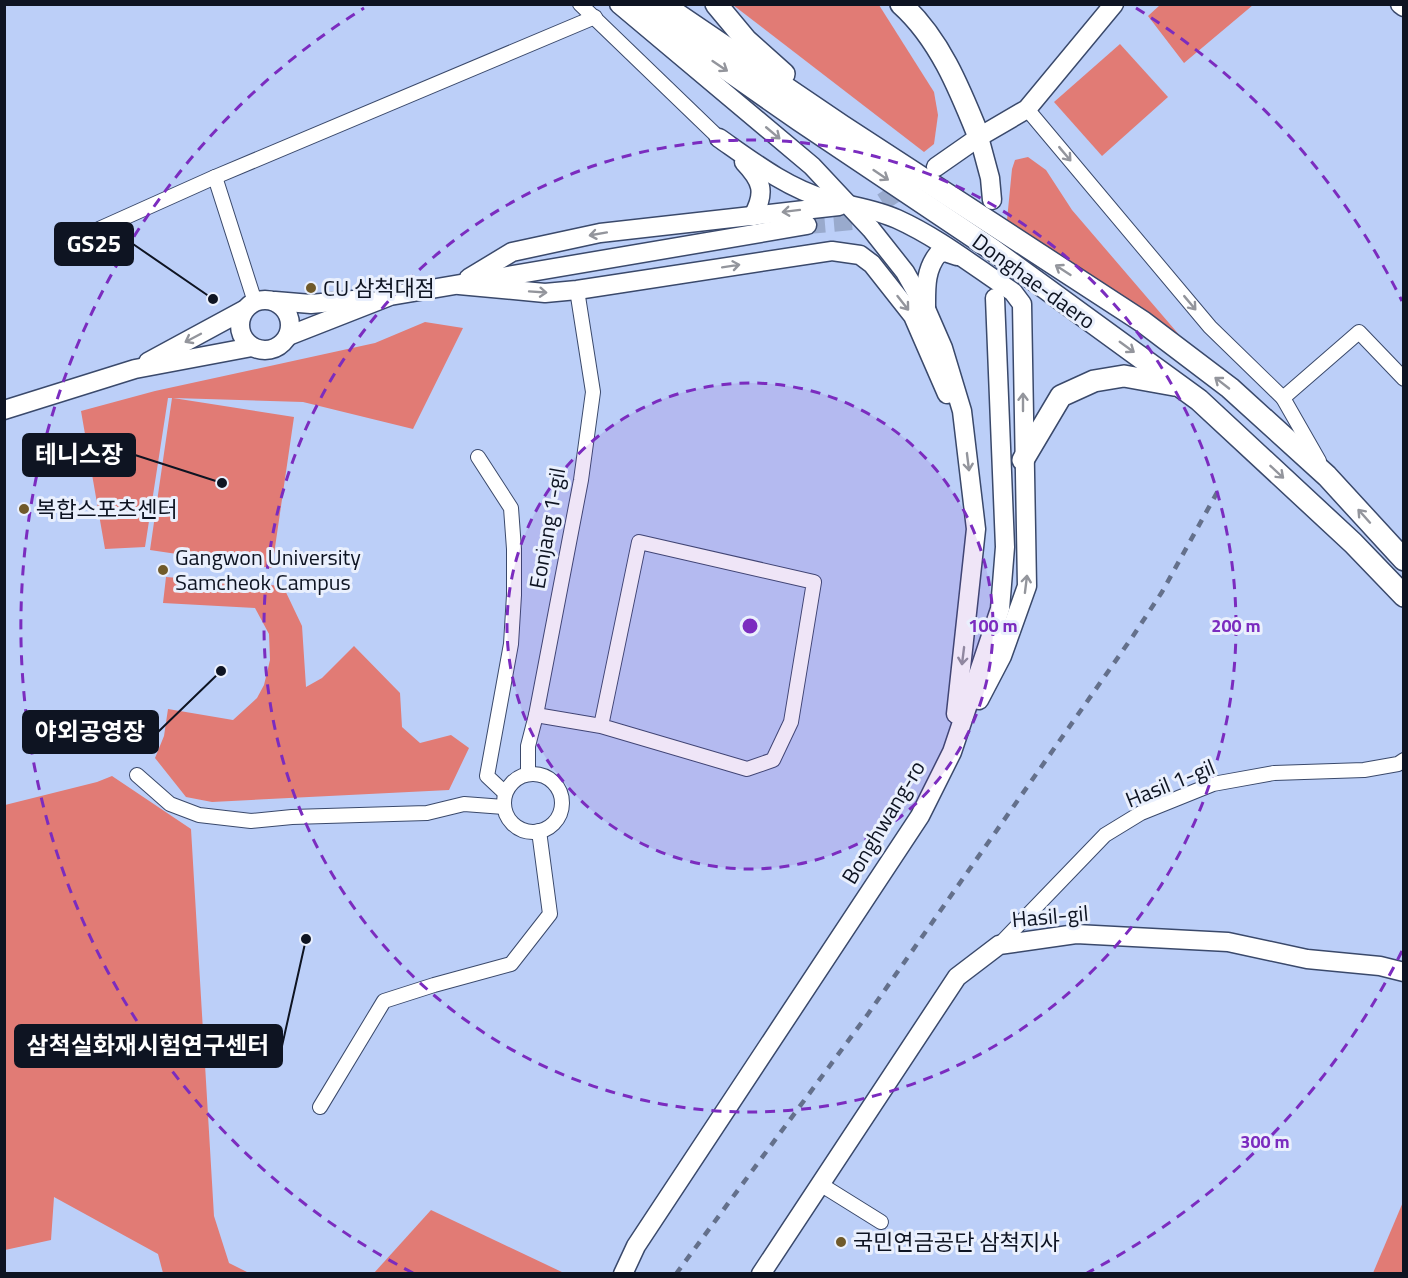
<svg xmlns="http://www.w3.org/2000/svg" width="1408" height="1278" font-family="'Titillium Web','Noto Sans KR',sans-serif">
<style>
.green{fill:#e17b75}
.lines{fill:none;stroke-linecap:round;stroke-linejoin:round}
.secondary-tunnel{stroke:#99aacd;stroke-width:18;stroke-dasharray:18 9;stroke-linecap:butt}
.street-casing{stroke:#3a496b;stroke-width:16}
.secondary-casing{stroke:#3a496b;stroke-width:21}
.primary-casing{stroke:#3a496b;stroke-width:24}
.street{stroke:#fff;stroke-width:14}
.secondary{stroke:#fff;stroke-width:18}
.primary{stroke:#fff;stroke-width:21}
.rail{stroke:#64708b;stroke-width:4.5;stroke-dasharray:8 8;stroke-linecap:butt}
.oneway{stroke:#93959c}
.ring{fill:none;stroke:#7b2cbf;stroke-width:3;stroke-dasharray:10 8}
.poi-dot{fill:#705a2a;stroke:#eaf0fd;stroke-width:2}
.labels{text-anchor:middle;stroke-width:6;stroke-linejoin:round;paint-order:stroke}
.street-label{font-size:22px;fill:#0e1422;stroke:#eaf0fd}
.poi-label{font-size:22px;fill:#0e1422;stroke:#eaf0fd;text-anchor:start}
.centre{fill:#7b2cbf;stroke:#eaf0fd;stroke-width:3}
.ring-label{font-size:18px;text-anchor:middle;font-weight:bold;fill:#7b2cbf;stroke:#eaf0fd;stroke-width:6;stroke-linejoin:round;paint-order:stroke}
.leader{fill:none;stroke:#0e1422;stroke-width:2}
.callout-dot{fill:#0e1422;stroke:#eaf0fd;stroke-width:2}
.callout{fill:#0e1422;stroke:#0e1422;stroke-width:2}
.callout-label{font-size:24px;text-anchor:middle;font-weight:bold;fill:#fff}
</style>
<rect width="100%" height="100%" fill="#bccff8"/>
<!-- green -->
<g class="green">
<polygon points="733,5 879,5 934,92 938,115 934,144 924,152"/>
<polygon points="1160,5 1160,4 1253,5 1184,63 1148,16"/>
<polygon points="1120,44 1168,97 1102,156 1054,102"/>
<polygon points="1028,157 1046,170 1072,210 1187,344 1007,220 1012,169 1015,160"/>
<polygon points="425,322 463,328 413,429 303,402 173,398 294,417 272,568 150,550 172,398 168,398 145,547 105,549 81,411 155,391 375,343"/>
<polygon points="166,577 283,586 302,626 306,687 322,678 354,646 400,693 402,727 420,743 451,735 469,748 449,790 212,802 186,797 155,758 164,736 168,709 233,720 257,698 264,685 270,660 269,634 255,608 163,603"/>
<polygon points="112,776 191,829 214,1216 229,1263 249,1273 163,1273 158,1254 54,1197 51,1240 5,1250 5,805 97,782"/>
<polygon points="1403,1202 1403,1273 1373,1273"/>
<polygon points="431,1210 564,1273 374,1273"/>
</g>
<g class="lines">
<!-- secondary-tunnel -->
<polyline class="secondary-tunnel" points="807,225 853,221 913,182"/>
<defs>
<g id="street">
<polyline points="580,4 719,138"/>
<polyline points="1027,109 1210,327 1283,398"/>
<polyline points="215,177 255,302"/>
<polyline points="99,229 215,177 595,17"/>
<polyline points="478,457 511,508 514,549 514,595 511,644 487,776 505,793"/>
<polyline points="1319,461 1283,398 1359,332 1404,379"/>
<polyline points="536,715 601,726 747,769 773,760 791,722 814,582 639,542 601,726"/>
<circle cx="533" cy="803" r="29"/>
<polyline points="528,774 528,746 536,715 581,480 593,392 577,290"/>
<polyline points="137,775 170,804 199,815 251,821 292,817 427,813 464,804 504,807"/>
<polyline points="999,945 1105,835 1141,813 1213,784 1274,773 1364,770 1398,764 1404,760"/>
<polyline points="320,1107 384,1001 434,985 511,964 550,914 539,831"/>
<polyline points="820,1184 881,1222"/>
</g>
<g id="secondary">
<polyline points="619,4 812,166 871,229 905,272 926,309 943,348 962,411 976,529 956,714"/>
<polyline points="1400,4 1404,7"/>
<polyline points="979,137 990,178 992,200"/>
<path d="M719 138C752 161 787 188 826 199 849 206 875 209 897 219 939 238 975 267 1013 292L1022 304 1027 586 1002 656 979 700"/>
<path d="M744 162C762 181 766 192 753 216"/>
<polyline points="936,167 979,137 1027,109 1114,4"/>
<polyline points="469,278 512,252 600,233 839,206"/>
<polyline points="459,285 545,293 577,290 832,251 860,255 872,264 913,316 947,394"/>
<circle cx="265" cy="325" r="25"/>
<polyline points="275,301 311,304 364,299"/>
<path d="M926 308C926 288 925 270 938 254L945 252 957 256"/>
<polyline points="288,336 390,296 807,225"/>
<polyline points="148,362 244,310"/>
<polyline points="4,410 135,369 252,347"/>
<polyline points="623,1274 636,1246 920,816 952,752 1000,609 1005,547 995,298"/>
<polyline points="761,1274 957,977 999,945 1076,934 1228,942 1307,959 1380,966 1404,972"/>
</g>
<g id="primary">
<polyline points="633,4 799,120 993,250 1199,400 1353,543 1404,596"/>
<polyline points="662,4 842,126 1143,322 1230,388 1327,476 1404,560"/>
<polyline points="716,4 746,40 784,74"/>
<path d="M901 4C940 39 960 90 979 137"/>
<polyline points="1023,460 1061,396 1094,381 1124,376 1174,385"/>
</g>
</defs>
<!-- street casing -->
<use href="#street" class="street-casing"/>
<!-- secondary casing -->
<use href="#secondary" class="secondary-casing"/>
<!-- primary casing -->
<use href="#primary" class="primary-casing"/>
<!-- street -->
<use href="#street" class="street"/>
<!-- secondary -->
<use href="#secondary" class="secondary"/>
<!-- primary -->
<use href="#primary" class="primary"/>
<!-- rail -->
<polyline class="rail" points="676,1274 868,1014 1133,636 1162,592 1219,489"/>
</g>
<!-- one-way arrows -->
<defs><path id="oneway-shaft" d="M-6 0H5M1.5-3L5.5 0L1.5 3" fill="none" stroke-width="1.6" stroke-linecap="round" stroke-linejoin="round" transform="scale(1.5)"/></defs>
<g class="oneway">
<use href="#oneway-shaft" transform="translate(720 66) rotate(34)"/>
<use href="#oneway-shaft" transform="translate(773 133) rotate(40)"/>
<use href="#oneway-shaft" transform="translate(1065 154) rotate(50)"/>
<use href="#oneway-shaft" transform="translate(881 175) rotate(34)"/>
<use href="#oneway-shaft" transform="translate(791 211) rotate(173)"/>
<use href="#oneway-shaft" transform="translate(598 234) rotate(170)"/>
<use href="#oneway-shaft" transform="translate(731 266) rotate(-9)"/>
<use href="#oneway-shaft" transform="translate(1063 270) rotate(-147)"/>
<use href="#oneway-shaft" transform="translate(538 292) rotate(4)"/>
<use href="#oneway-shaft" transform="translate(903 303) rotate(52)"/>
<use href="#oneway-shaft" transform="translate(1190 303) rotate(50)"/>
<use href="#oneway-shaft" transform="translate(193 338) rotate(152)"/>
<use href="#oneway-shaft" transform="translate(1127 347) rotate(36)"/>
<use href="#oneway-shaft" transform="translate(1222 383) rotate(-142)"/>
<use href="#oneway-shaft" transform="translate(1023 402) rotate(-90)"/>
<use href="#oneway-shaft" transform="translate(968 462) rotate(83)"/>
<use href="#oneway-shaft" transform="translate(1277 472) rotate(43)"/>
<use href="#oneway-shaft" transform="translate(1364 516) rotate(-132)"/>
<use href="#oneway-shaft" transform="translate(1026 584) rotate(-83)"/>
<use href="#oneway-shaft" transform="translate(963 656) rotate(97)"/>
</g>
<!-- distance rings -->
<circle cx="750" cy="626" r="243" fill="#7b2cbf" fill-opacity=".12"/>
<g class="ring">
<circle cx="750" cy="626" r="243"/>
<circle cx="750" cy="626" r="486"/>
<path d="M1402 951A729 729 0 0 1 1087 1273M413 1273A729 729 0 0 1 364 8M1136 8A729 729 0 0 1 1402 301"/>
</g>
<!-- markers -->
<g class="poi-dot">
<circle cx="311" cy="288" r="6"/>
<circle cx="24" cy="509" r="6"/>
<circle cx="163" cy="570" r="6"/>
<circle cx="841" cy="1242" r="6"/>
</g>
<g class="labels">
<!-- street labels -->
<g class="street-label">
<text transform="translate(1034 281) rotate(36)" y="8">Donghae-daero</text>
<text transform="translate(547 528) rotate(-80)" y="8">Eonjang 1-gil</text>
<text transform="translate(1170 783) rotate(-22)" y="8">Hasil 1-gil</text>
<text transform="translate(883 822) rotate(-59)" y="8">Bonghwang-ro</text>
<text transform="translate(1050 916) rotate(-5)" y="8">Hasil-gil</text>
</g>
<!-- poi labels -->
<g class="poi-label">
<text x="323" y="296">CU 삼척대점</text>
<text x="36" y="517">복합스포츠센터</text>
<text x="175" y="565">Gangwon University<tspan x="175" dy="25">Samcheok Campus</tspan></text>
<text x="853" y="1250">국민연금공단 삼척지사</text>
</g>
</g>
<circle cx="750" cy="626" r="9" class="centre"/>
<g class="ring-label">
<text x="993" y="632">100 m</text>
<text x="1236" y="632">200 m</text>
<text x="1265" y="1148">300 m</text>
</g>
<!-- callouts -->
<path class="leader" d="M213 299L133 244M222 483L135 455M221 671L158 732M306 939L282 1046"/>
<g class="callout-dot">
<circle cx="213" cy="299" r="6"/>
<circle cx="222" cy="483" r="6"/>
<circle cx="221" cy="671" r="6"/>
<circle cx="306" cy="939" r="6"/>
</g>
<g class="callout">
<rect x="55" y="223" width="78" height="42" rx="6"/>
<rect x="23" y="434" width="112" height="42" rx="6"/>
<rect x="23" y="711" width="135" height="42" rx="6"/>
<rect x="15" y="1025" width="267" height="42" rx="6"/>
</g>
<g class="callout-label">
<text x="94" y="252">GS25</text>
<text x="79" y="463">테니스장</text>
<text x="90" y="740">야외공영장</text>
<text x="148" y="1054">삼척실화재시험연구센터</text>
</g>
<!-- border -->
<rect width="1408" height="1278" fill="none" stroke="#0e1422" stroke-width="12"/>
</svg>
